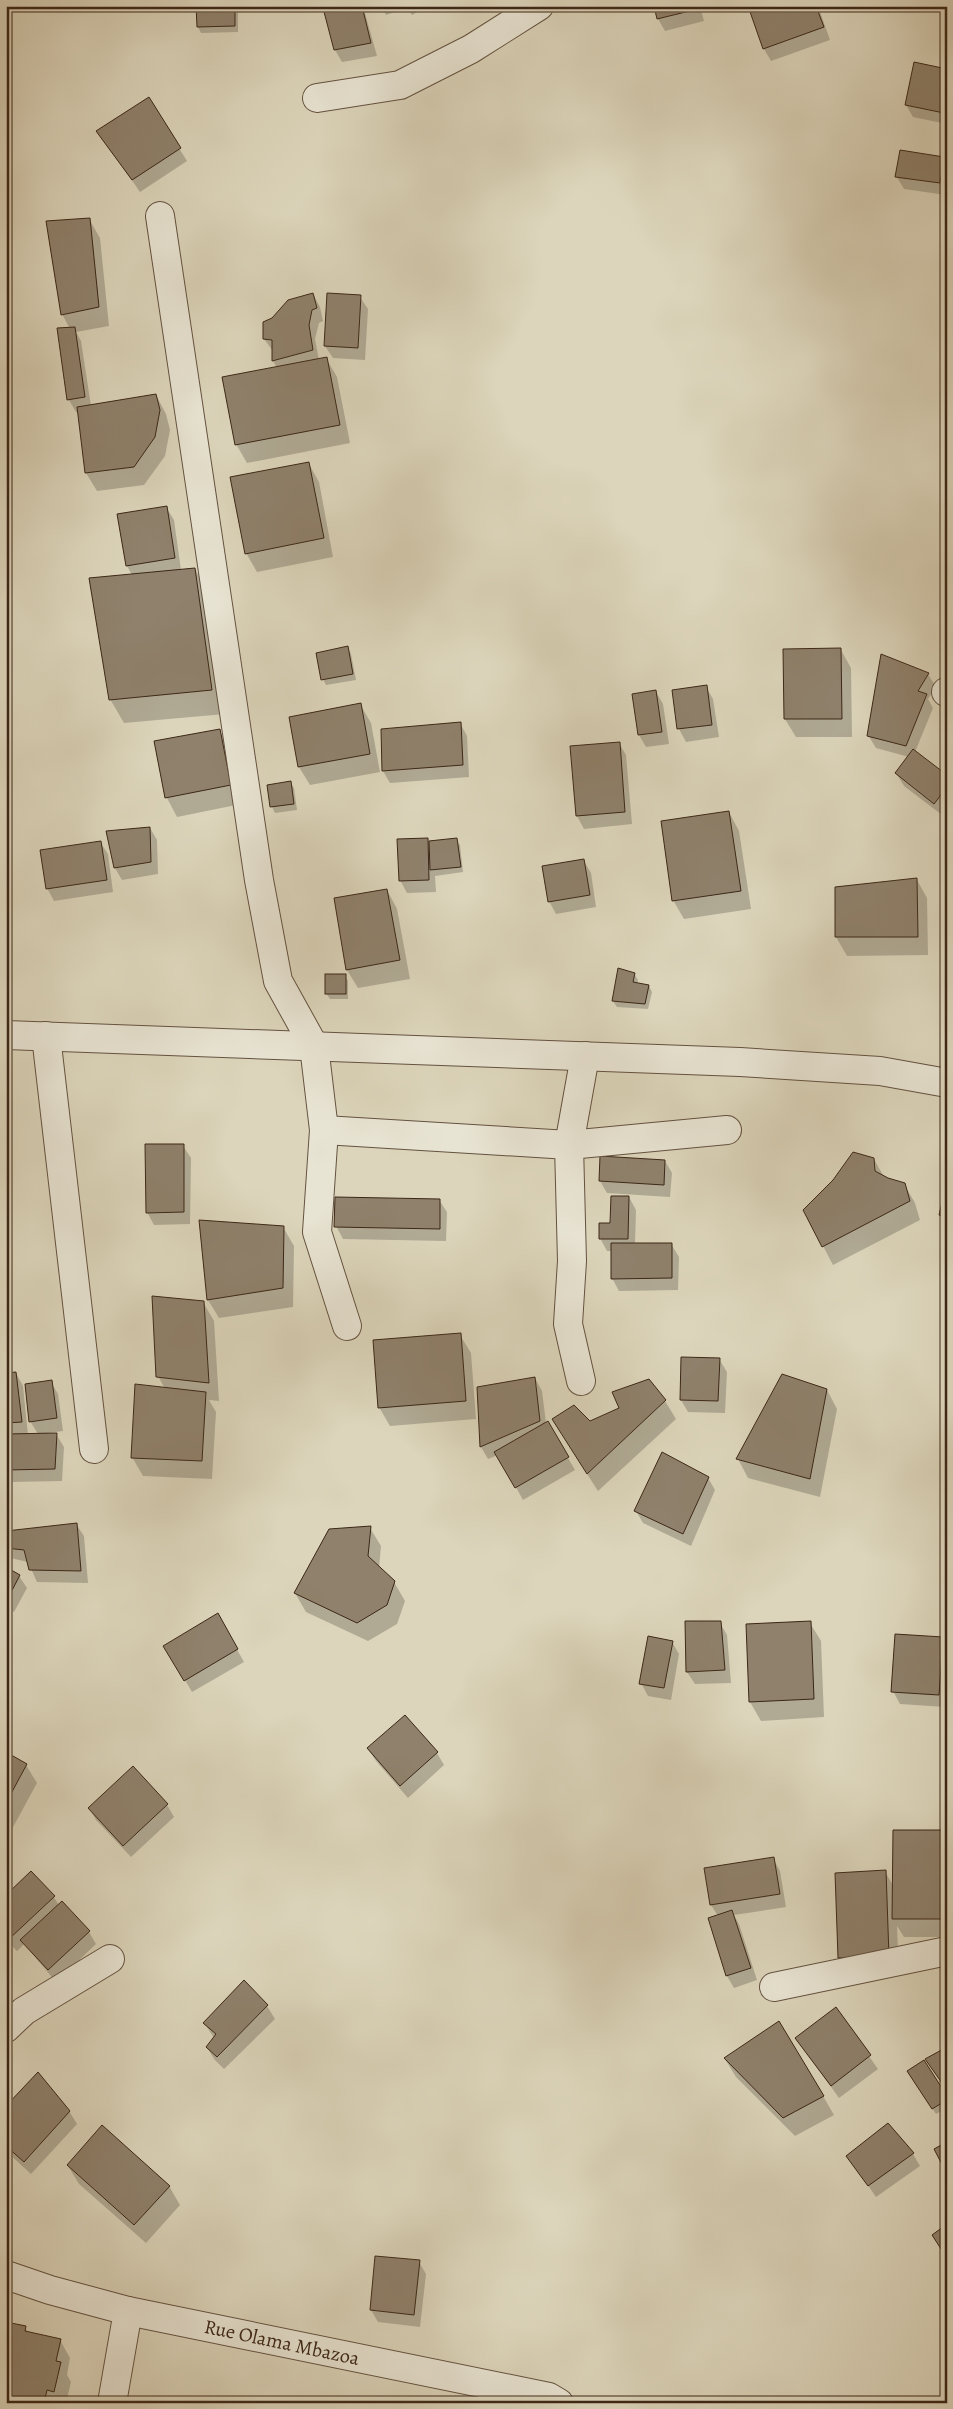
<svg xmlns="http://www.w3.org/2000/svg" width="953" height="2409" font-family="Alegreya,serif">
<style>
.shadow{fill:#0003}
.building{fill:#8f816c;stroke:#3c2717}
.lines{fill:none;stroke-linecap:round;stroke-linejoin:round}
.minor-casing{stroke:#645240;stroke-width:30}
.minor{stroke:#e8e4d3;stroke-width:28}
.labels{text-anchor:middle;stroke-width:4.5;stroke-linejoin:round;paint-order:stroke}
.street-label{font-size:20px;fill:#3c2717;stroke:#e8e4d3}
</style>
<rect width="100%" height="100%" fill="#dcd5bb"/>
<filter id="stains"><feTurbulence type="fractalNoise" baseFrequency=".004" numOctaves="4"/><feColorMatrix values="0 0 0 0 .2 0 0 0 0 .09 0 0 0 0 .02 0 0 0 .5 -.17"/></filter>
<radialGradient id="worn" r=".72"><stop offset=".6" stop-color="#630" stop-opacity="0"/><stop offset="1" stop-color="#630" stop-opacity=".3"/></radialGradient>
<!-- shadow -->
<g class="shadow">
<polygon points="234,6 238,12 238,32 201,33 198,27"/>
<polygon points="335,6 363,6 377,56 342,62 335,50 325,9"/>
<polygon points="381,6 428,6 412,15 407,8 386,15"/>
<polygon points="655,6 700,6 704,21 665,31 658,19"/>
<polygon points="749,6 818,6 830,40 771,61 764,49"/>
<polygon points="947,70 947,124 913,117 906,105"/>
<polygon points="148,99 187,161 140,192 98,131"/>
<polygon points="943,158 947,164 946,195 904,189 897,177"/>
<polygon points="89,219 100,238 109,326 76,332 81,341 91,406 156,395 166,414 170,430 165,456 144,485 97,491 86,473 79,412 76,412 69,400 59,329 70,329 62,314"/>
<polygon points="313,294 320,307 323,321 319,323 315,339 319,360 326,358 337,377 350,443 247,463 236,444 277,368 273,361 273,351 264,339 273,319"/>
<polygon points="360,297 368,309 365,360 333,358 325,346"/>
<polygon points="309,464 319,482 333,557 257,572 246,553"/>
<polygon points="166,507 174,520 181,570 195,569 208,593 225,714 124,723 110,699 132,575 127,566"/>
<polygon points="348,648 351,654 356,680 326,685 323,679"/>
<polygon points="841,650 851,668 852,737 796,737 785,719"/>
<polygon points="882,656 928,674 936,687 928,699 933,708 915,752 947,776 947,809 942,815 904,786 896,773 909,757 876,748 868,735"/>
<polygon points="706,687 713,699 719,737 686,742 679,729 673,691"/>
<polygon points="656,692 663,704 669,744 646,747 639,735 633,695"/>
<polygon points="360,704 371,723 380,772 310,785 299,767"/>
<polygon points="460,723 467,736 469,777 390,783 383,771 382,730"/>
<polygon points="219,730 230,749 241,804 177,817 167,798 156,742"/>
<polygon points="619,743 626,755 632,824 584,829 577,816 572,747"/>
<polygon points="290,782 294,788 297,810 275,813 272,807"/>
<polygon points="729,812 739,831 751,909 684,919 673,900"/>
<polygon points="150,828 157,840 158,874 122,880 115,868 107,832"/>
<polygon points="427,839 429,843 456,839 460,845 463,872 435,876 436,892 407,893 400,880"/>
<polygon points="100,842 108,854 113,892 54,901 47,888"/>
<polygon points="584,861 591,873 596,907 556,914 549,901"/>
<polygon points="917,880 927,898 928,955 847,956 836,937 837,888"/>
<polygon points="387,890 397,909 410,979 358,988 347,970"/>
<polygon points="634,974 638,980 637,984 649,986 652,992 648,1009 617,1007 613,1001"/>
<polygon points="345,975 348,981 348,999 330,999 326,993"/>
<polygon points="183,1146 191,1158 190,1224 154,1225 147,1212"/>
<polygon points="874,1159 884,1177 904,1184 915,1203 920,1220 833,1265 823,1246"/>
<polygon points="665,1161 672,1173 670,1197 607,1193 600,1181"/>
<polygon points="947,1188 947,1225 941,1215"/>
<polygon points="629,1197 636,1210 635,1244 671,1244 679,1257 678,1290 619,1291 612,1278 612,1251 607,1251 600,1238"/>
<polygon points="439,1200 447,1212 446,1241 343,1239 336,1226"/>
<polygon points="283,1227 294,1246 293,1307 219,1318 208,1300"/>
<polygon points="203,1302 214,1321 219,1401 209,1400 216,1412 212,1479 143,1476 132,1457 165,1389 158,1376"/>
<polygon points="460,1335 471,1353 476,1419 390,1426 379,1407"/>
<polygon points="719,1359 727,1372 725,1413 688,1412 681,1400"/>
<polygon points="16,1373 23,1386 28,1435 38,1434 30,1421 51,1382 58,1394 63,1431 48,1433 48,1434 56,1434 64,1447 62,1481 10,1482 6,1476 6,1374"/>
<polygon points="535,1378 542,1391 546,1423 547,1422 575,1470 523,1500 498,1455 488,1459 481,1447 478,1388"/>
<polygon points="827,1390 837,1409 820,1497 748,1478 738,1459"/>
<polygon points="665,1401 676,1419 598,1491 564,1438 590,1422 620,1408"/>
<polygon points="708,1478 715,1490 691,1546 643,1523 636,1511"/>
<polygon points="76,1524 84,1536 88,1583 37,1582 28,1562 6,1557 6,1532"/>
<polygon points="370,1528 381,1546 379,1568 394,1582 405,1601 397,1624 368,1641 306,1612 295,1593"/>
<polygon points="6,1569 19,1576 27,1588 14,1612 6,1608"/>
<polygon points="218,1615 244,1662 192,1692 165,1646"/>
<polygon points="720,1623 727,1635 731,1683 695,1684 687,1672"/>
<polygon points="810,1623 821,1641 824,1717 761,1721 750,1702 747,1626"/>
<polygon points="942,1638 947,1647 945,1707 900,1704 893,1691"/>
<polygon points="672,1642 679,1654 671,1700 648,1696 641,1683"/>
<polygon points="405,1716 437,1753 444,1765 408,1798 376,1761 368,1749"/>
<polygon points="6,1753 26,1765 37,1783 6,1840"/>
<polygon points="167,1805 174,1817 131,1857 96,1820 89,1808"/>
<polygon points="947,1832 947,1937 904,1937 897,1926 899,1975 850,1977 840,1958 837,1874 885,1872 893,1885"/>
<polygon points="773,1858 780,1871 786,1907 734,1915 739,1924 757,1980 734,1988 727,1976 718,1916 711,1905 706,1869"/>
<polygon points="53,1896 59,1905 89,1932 96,1944 56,1982 24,1944 17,1951 6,1940 6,1897"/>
<polygon points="244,1982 267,2006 275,2019 224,2069 214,2059 207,2047 214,2038 205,2024"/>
<polygon points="836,2009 878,2069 839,2098 797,2039"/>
<polygon points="725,2059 823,2096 834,2115 795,2136 736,2077"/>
<polygon points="912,2077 947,2098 947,2108 936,2114"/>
<polygon points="6,2108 69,2111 77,2124 31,2174 6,2151"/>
<polygon points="913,2154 920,2166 876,2197 848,2156"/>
<polygon points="68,2166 169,2186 180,2205 146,2243 79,2184"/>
<polygon points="419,2262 426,2274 420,2327 378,2322 371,2310"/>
<polygon points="25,2327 28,2333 60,2340 70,2358 67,2375 71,2382 66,2403 6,2403"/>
</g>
<!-- building -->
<g class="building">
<polygon points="196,6 235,6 235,26 197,27"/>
<polygon points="330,6 362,6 371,43 334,50 323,8"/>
<polygon points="654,6 697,6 698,9 657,19"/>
<polygon points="748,6 816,6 824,27 763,49"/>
<polygon points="914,62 947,69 947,101 944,113 905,105"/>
<polygon points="149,97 181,148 132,180 96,131"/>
<polygon points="900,150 944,157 940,183 895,177"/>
<polygon points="90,218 99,307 61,315 46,221"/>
<polygon points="313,293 317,308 312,310 309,325 313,350 272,361 272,340 263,339 263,322 272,318 288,300"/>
<polygon points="327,293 361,295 358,348 324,346"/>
<polygon points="75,327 85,397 67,400 57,328"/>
<polygon points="327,357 340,425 235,445 222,377"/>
<polygon points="156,394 160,410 155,437 134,467 85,473 77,407"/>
<polygon points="309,462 324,538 245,554 230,477"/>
<polygon points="167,506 175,558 126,566 117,514"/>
<polygon points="195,568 212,690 109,700 89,578"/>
<polygon points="348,646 353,674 321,680 316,653"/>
<polygon points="841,648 842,719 784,719 783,649"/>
<polygon points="881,654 929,673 918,691 927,694 906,746 867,736"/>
<polygon points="707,685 712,725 677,729 672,690"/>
<polygon points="656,690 662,732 638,735 632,694"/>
<polygon points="361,703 370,754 298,767 289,717"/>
<polygon points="461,722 463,765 382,771 381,729"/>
<polygon points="220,729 231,785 165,798 154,741"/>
<polygon points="620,742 625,812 576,816 570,746"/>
<polygon points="913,749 947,775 947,787 934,804 895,773"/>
<polygon points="291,781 294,804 270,807 267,785"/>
<polygon points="729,811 741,891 672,901 661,821"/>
<polygon points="150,827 151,862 114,868 106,831"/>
<polygon points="428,838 429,880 399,881 397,839"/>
<polygon points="457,838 461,867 430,870 429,841"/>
<polygon points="101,841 107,880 46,889 40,850"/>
<polygon points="584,859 590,895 548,902 542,866"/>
<polygon points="917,878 918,937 835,937 835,887"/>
<polygon points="387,889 400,960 346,970 334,898"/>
<polygon points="618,968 635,973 633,982 649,985 645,1004 612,1001"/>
<rect x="325" y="974" width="21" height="20"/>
<polygon points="145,1144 184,1144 184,1212 146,1213"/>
<polygon points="853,1152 874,1158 875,1171 888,1178 905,1183 910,1201 822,1247 803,1210 833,1180"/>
<polygon points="600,1156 665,1160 664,1185 599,1181"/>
<polygon points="947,1182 947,1217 939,1215"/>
<polygon points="611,1196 629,1196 628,1239 599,1239 599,1223 610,1223"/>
<polygon points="335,1197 440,1199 440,1229 334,1227"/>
<polygon points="199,1220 284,1226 283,1288 207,1300"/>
<polygon points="611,1243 672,1243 672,1278 611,1279"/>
<polygon points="152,1296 204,1301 209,1383 156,1377"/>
<polygon points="461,1333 466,1401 378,1408 373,1340"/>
<polygon points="681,1357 720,1358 718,1401 680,1400"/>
<polygon points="16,1372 22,1422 6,1423 6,1373"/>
<polygon points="782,1374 827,1389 810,1479 736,1459"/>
<polygon points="535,1377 540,1421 480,1447 477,1387"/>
<polygon points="649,1379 666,1400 587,1474 552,1419 574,1405 590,1421 619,1408 612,1392"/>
<polygon points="52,1380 57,1418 29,1422 25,1384"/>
<polygon points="135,1384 206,1392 202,1461 131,1458"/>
<polygon points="548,1421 569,1457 515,1488 494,1452"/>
<polygon points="57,1433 55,1469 6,1470 6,1434"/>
<polygon points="662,1452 709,1477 683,1534 634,1511"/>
<polygon points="77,1523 81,1571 29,1570 24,1550 6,1548 6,1531"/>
<polygon points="371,1526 368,1556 395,1581 387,1605 357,1623 294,1593 329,1529"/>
<polygon points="6,1567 20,1575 7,1600 6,1600"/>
<polygon points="218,1613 238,1649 184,1681 163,1646"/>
<polygon points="685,1621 721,1621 725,1670 686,1672"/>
<polygon points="811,1621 814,1699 749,1702 746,1624"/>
<polygon points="895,1634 943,1637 939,1695 891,1692"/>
<polygon points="648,1636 673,1641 664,1688 639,1684"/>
<polygon points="405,1715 438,1752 400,1786 367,1748"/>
<polygon points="6,1752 27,1764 6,1803"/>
<polygon points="133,1766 168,1804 123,1846 88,1808"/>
<polygon points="893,1830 947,1830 947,1919 892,1919"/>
<polygon points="774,1857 780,1894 710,1905 704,1868"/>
<polygon points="886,1870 889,1957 838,1958 835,1873"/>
<polygon points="31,1871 55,1896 9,1939 6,1936 6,1895"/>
<polygon points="62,1901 90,1931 48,1970 20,1940"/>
<polygon points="732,1910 751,1968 726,1976 708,1918"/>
<polygon points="244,1980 268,2005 217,2057 206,2047 216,2034 203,2023"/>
<polygon points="836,2007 871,2055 831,2086 795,2038"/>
<polygon points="779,2021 824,2096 783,2118 724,2058"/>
<polygon points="947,2047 947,2090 925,2059"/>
<polygon points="924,2060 947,2096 947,2100 932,2109 907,2071"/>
<polygon points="38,2072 70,2111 24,2162 6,2146 6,2106"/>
<polygon points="888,2123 914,2153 868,2186 846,2156"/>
<polygon points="102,2125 170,2186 134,2225 67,2165"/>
<polygon points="947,2142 947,2174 934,2149"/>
<polygon points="947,2224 947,2249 943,2252 932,2235"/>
<polygon points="375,2256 420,2260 414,2315 370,2310"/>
<polygon points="6,2322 26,2326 25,2331 61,2339 56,2361 61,2362 54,2392 47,2390 44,2403 6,2403"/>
</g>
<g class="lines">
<defs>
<g id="minor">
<polyline points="317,98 400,85 471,49 539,6"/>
<polyline points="160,216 259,880 278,981 314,1046 324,1130 317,1232 347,1326"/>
<polyline points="946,692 947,692"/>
<polyline points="6,1035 740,1062 880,1071 947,1083"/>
<polyline points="46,1036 94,1449"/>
<polyline points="324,1130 569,1145 727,1130"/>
<polyline points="581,1381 568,1324 572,1261 569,1145 585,1056"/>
<polyline points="774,1987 947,1951"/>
<polyline points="6,2028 24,2011 110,1959"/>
<polyline points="6,2275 50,2290 128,2311 549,2397 559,2403"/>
<polyline points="112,2403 128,2311"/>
</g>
</defs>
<!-- minor casing -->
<use href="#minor" class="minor-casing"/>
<!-- minor -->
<use href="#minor" class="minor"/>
</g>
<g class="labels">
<!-- street labels -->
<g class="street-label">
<text transform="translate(282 2342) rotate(12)" y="7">Rue Olama Mbazoa</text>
</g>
</g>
<!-- margin -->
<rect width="953" height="2409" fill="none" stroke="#dcd5bb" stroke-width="25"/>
<rect x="8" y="8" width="938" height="2394" fill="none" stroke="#3c2717" stroke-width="2.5"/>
<rect x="12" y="12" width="928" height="2384" fill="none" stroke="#3c2717"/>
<rect width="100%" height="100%" filter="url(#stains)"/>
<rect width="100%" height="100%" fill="url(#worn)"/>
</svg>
